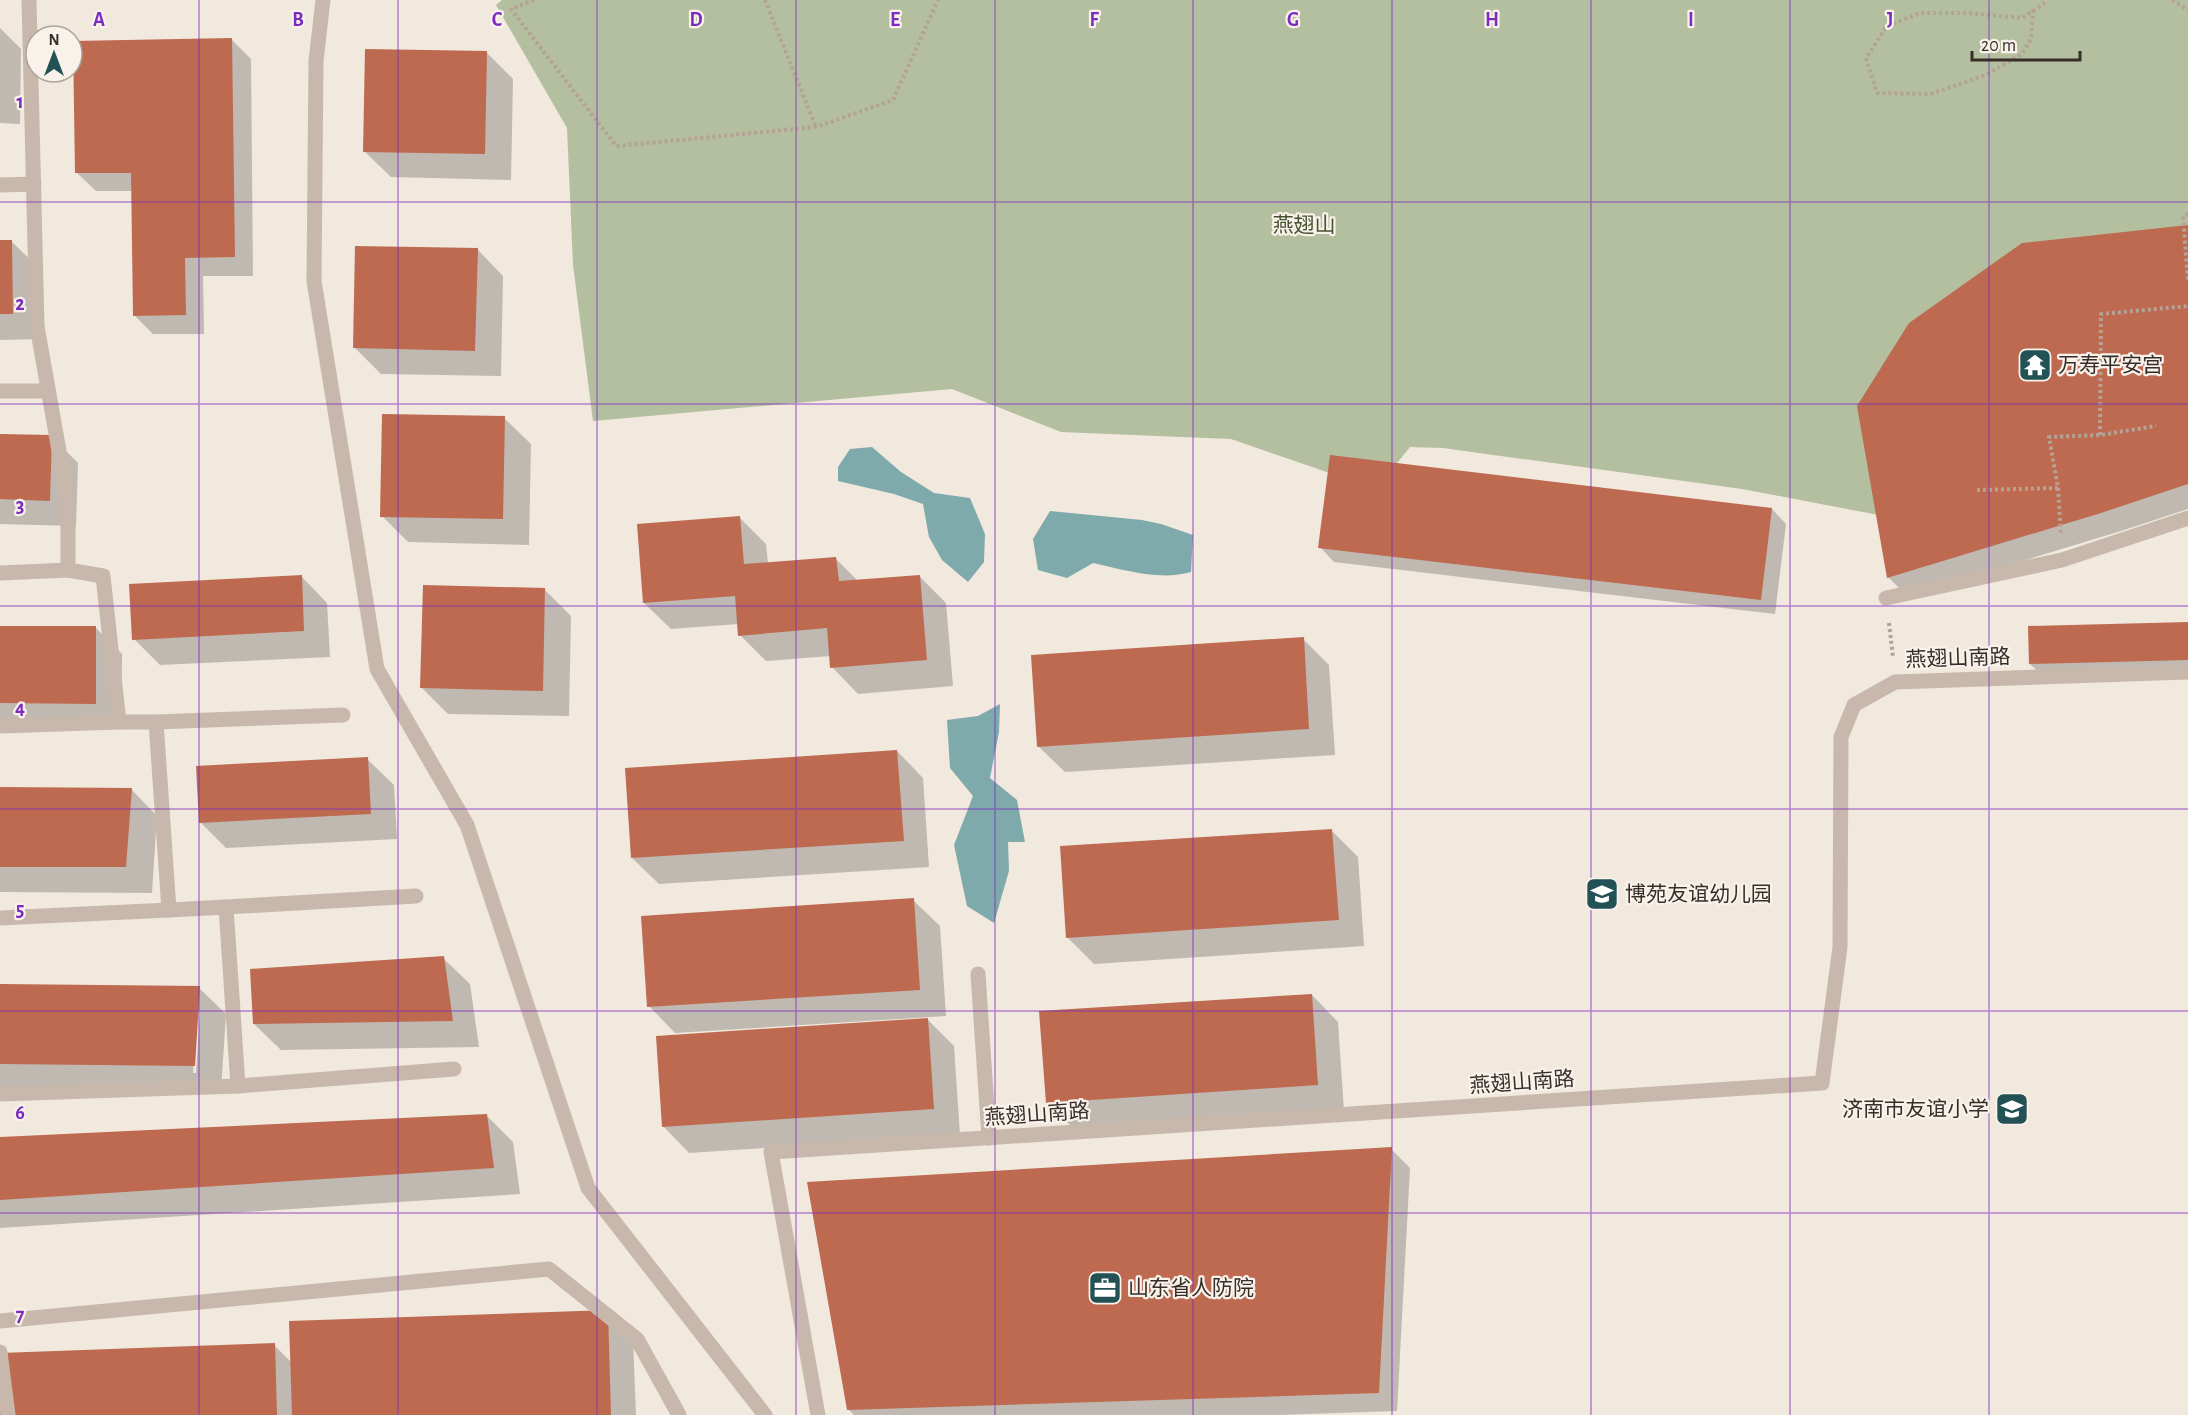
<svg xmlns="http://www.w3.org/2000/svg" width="2188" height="1415" font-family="'Alegreya Sans','Noto Sans SC',sans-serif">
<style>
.green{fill:#b4bf9f}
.water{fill:#7faaac}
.shadow{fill:#0003;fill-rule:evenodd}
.building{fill:#bd6a50}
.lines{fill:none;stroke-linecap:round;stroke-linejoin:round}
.path{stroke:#b4a295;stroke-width:4;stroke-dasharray:3 3;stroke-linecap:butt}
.street{stroke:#c8b8ab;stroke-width:15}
.grid{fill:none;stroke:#7b2cbf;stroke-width:1.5;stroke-opacity:0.55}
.labels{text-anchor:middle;stroke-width:4.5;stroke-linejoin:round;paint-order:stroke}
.park-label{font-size:21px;fill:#46532f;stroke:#f9f2eb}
.poi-label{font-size:21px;fill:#372e2a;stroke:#f9f2eb;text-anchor:start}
.street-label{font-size:21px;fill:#372e2a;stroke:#f9f2eb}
.grid-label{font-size:20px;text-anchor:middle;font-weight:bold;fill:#7b2cbf;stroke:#f9f2eb;stroke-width:4.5;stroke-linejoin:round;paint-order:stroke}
</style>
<rect width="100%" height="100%" fill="#f1e8de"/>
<!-- green -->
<polygon class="green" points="502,0 2188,0 2188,433 1889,517 1742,489 1443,448 1410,447 1376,489 1231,439 1061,432 952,389 593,421 573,265 567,128 496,5"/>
<!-- water -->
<g class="water">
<polygon points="872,447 901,472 934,493 970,498 985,534 984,562 968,582 942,560 929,537 923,504 894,494 838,481 838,467 850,449"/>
<path d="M1050 511 1142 520 1161 524 1193 535 1191 572C1160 581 1124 570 1093 563L1067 578 1038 570 1033 539Z"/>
<polygon points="1000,704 999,732 990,778 1017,800 1025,842 1008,842 1009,871 994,923 967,906 954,845 973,796 950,768 947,720 978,716"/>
</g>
<!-- shadow -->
<g class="shadow">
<polygon points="0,28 21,49 20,124 0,123"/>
<polygon points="232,40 251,59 253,276 203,276 204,334 153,334 134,315 132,191 96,191 77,173"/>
<polygon points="487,53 513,79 511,180 391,177 364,151"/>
<polygon points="2188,227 2188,509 2121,531 1907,596 1888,577"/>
<polygon points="0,241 11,241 38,267 39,339 0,340"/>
<polygon points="477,249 503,276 501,376 381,374 355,348"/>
<polygon points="504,418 531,444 529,545 408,542 382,516"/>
<polygon points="0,435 52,437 78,463 76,526 0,524"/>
<polygon points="1772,509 1786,524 1775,614 1334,562 1320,547"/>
<polygon points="740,518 766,544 768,564 836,559 858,581 919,576 946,603 953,686 858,694 832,667 831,656 766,661 740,635 739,624 671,629 644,603"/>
<polygon points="301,576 327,603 330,657 160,665 134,639"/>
<polygon points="544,589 571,616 569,716 448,714 422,688"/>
<polygon points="2188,624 2188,674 2045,678 2030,664"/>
<polygon points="0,627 95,627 122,654 121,729 0,729"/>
<polygon points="1303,639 1329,665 1335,755 1065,772 1038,746"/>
<polygon points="897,751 923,778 929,867 659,884 632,858"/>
<polygon points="367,759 394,785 397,839 226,848 200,822"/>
<polygon points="0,788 131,789 157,816 152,893 0,892"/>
<polygon points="1332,831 1358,857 1364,946 1094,964 1067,937"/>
<polygon points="913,900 940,926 946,1016 675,1033 649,1006"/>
<polygon points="443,958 470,984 479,1047 281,1050 254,1024"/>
<path d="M0 986 199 988 226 1014 221 1091 0 1090ZM197 1012H200L196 1073H193Z"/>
<polygon points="1312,995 1338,1022 1344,1111 1073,1128 1047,1102"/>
<polygon points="928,1020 954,1046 960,1135 689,1153 663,1126"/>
<polygon points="487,1116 513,1142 520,1194 0,1228 0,1138"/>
<polygon points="1391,1149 1410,1168 1397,1411 1278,1415 854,1415 848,1409"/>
<polygon points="607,1311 633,1338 636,1415 0,1415 274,1345 291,1362"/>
</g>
<!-- building -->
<g class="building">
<polygon points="232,38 235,257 185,258 186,315 133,316 131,173 75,173 73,41"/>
<polygon points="365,49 487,51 485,154 363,152"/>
<polygon points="2188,225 2188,484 2101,513 1887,578 1857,406 1909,323 2022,243"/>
<polygon points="0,240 12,240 13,314 0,314"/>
<polygon points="355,246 478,248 475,351 353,348"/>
<polygon points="382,414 505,416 503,519 380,517"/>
<polygon points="0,434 52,435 50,501 0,499"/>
<polygon points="1330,455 1772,508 1761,600 1318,548"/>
<polygon points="740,516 744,564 836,557 839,581 920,575 927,660 830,668 827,628 738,636 735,596 643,603 637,524"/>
<polygon points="302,575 304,631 132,640 129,584"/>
<polygon points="423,585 545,588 543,691 420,688"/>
<polygon points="2188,622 2188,660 2029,664 2028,626"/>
<polygon points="0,626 96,626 96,704 0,703"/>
<polygon points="1304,637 1309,729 1037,747 1031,655"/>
<polygon points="897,750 904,841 631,858 625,768"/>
<polygon points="368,757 371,814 199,823 196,766"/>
<polygon points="0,787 132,788 126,867 0,867"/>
<polygon points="1332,829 1339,920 1066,938 1060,846"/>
<polygon points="914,898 920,990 647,1007 641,916"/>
<polygon points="444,956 453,1021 253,1024 250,969"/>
<polygon points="0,984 200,986 195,1066 0,1064"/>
<polygon points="1312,994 1318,1085 1046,1103 1039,1011"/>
<polygon points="928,1018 934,1109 662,1127 656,1036"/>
<polygon points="487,1114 494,1168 0,1200 0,1137"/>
<polygon points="1392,1147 1379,1393 847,1410 807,1182"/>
<polygon points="608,1310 611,1415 292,1415 289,1321"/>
<polygon points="275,1343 277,1415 0,1415 0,1353"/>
</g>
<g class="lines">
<!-- path -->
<g class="path">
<polyline points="534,0 511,9 616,146 816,127 893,100 938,0"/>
<polyline points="765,0 816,127"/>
<polyline points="2172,0 2188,10"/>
<polyline points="2033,10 2031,39 2022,54 1986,75 1930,94 1877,93 1866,58 1887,26 1920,13 1968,13 2022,18 2042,5 2047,0"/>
<polyline points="2188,214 2183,216 2188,282"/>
<polyline points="2100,435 2101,314 2188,306"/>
<polyline points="2058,488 2061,535"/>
<polyline points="1977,490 2058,488 2049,437 2100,435 2156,426"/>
<polyline points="1889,623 1893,657"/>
</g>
<!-- street -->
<g class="street">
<polyline points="29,0 37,326 68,502 68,570 103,576 119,722 156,722 169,910 226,907 238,1086"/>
<polyline points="323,0 316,61 314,281 377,669 467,825 588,1188 765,1415"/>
<polyline points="0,185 34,184"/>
<polyline points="0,391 48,391"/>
<polyline points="0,573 68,570"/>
<polyline points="1886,598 2062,560 2188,518"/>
<polyline points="156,722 343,715"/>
<polyline points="0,726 119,722"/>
<polyline points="226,907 416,896"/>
<polyline points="0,918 169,910"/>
<polyline points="978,974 989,1138"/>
<polyline points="0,1094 238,1086 454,1069"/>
<polyline points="0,1321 549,1269 637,1339 679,1415"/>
<polyline points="0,1352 8,1415"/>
<polyline points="818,1415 771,1152 1822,1083 1840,947 1841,737 1854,705 1895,682 2188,672"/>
</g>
</g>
<!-- grid -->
<path class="grid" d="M199 0V1415M398 0V1415M597 0V1415M796 0V1415M995 0V1415M1193 0V1415M1392 0V1415M1591 0V1415M1790 0V1415M1989 0V1415M0 202H2188M0 404H2188M0 606H2188M0 809H2188M0 1011H2188M0 1213H2188"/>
<!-- icons -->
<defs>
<symbol id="temple-square" viewBox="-11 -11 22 22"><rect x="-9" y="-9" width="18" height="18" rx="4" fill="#225255" stroke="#f9f2eb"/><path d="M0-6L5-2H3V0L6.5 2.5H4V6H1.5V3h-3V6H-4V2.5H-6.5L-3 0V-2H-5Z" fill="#fff"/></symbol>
<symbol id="school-square" viewBox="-11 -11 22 22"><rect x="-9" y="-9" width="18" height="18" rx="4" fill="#225255" stroke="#f9f2eb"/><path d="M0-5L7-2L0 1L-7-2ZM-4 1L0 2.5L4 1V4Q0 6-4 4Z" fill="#fff"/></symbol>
<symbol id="office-square" viewBox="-11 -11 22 22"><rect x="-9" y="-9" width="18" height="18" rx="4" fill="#225255" stroke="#f9f2eb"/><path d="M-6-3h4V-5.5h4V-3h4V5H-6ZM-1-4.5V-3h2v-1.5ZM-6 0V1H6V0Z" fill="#fff"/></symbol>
</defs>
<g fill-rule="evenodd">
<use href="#temple-square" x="2016" y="346" width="38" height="38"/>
<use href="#school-square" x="1583" y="875" width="38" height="38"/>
<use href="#school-square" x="1993" y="1090" width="38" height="38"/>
<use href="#office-square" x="1086" y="1269" width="38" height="38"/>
</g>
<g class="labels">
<!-- park labels -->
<g class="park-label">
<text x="1304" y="232">燕翅山</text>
</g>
<!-- poi labels -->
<g class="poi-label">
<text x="2058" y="372">万寿平安宫</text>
<text x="1625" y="901">博苑友谊幼儿园</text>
<text x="1989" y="1116" text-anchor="end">济南市友谊小学</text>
<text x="1128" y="1295">山东省人防院</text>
</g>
<!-- street labels -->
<g class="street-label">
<text transform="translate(1958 658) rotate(-2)" y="7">燕翅山南路</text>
<text transform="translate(1522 1082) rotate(-4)" y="7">燕翅山南路</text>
<text transform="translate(1037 1114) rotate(-4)" y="7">燕翅山南路</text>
</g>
</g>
<g class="grid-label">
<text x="99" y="26">A</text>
<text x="298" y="26">B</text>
<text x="497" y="26">C</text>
<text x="696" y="26">D</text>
<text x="895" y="26">E</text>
<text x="1094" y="26">F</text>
<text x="1293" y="26">G</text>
<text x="1492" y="26">H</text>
<text x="1691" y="26">I</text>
<text x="1890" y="26">J</text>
<text x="20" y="108">1</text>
<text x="20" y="310">2</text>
<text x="20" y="512">3</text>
<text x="20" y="714">4</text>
<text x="20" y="916">5</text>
<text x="20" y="1119">6</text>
<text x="20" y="1321">7</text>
</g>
<!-- north arrow -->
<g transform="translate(54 54)"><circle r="28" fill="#f9f2eb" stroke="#aba49e" stroke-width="1.5"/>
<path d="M0-4.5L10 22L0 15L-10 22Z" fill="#225255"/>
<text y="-9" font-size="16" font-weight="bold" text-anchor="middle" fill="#372e2a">N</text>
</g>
<!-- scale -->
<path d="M1972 51v9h108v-9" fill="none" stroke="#372e2a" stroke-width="3"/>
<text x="1981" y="51" font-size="18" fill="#372e2a" stroke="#f9f2eb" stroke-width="4.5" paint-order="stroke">20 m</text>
</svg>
